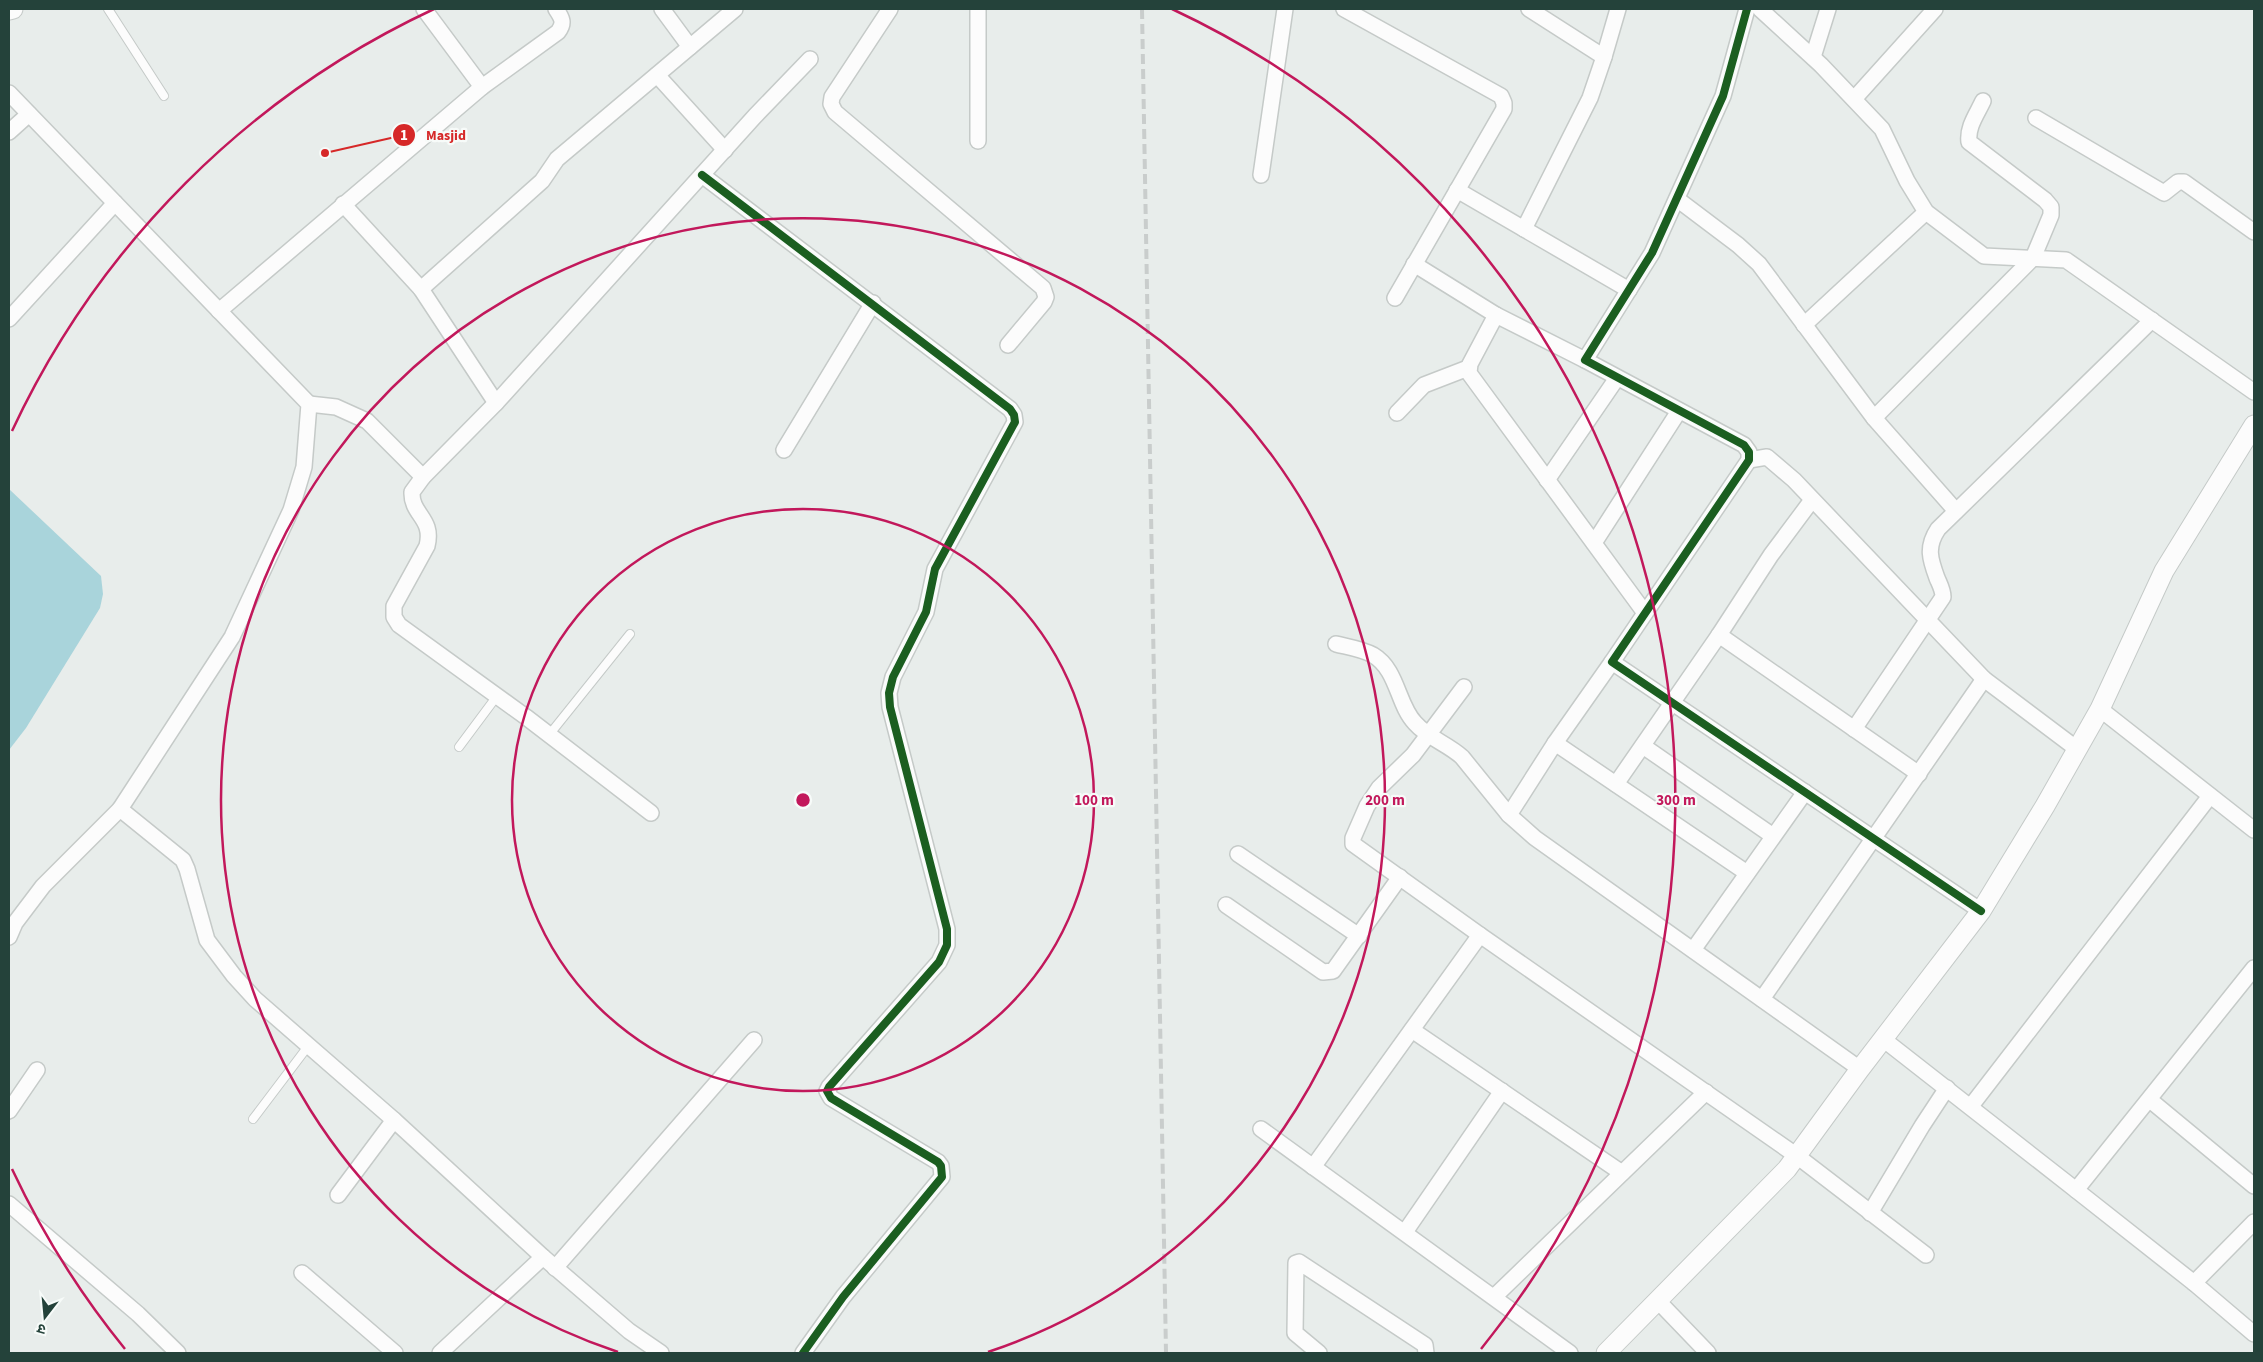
<svg xmlns="http://www.w3.org/2000/svg" width="2263" height="1362" font-family="'Source Sans 3','Noto Sans Devanagari',sans-serif">
<style>
.water{fill:#a9d4db}
.lines{fill:none;stroke-linecap:round;stroke-linejoin:round}
.service-casing{stroke:#c5cac8;stroke-width:10}
.minor-casing{stroke:#c5cac8;stroke-width:18}
.tertiary-casing{stroke:#c5cac8;stroke-width:21}
.service{stroke:#fcfcfc;stroke-width:8}
.minor{stroke:#fcfcfc;stroke-width:15}
.tertiary{stroke:#fcfcfc;stroke-width:19}
.rail{stroke:#c9cdcc;stroke-width:4;stroke-dasharray:10 5;stroke-linecap:butt}
.cycleway-casing{stroke:#f7fbf9;stroke-width:11}
.cycleway{stroke:#1b5e20;stroke-width:8}
.ring{fill:none;stroke:#c2185b;stroke-width:2.5}
.centre{fill:#c2185b;stroke:#f7fbf9;stroke-width:2.5}
.ring-label{font-size:15px;text-anchor:middle;font-weight:bold;fill:#c2185b;stroke:#f7fbf9;stroke-width:4.5;stroke-linejoin:round;paint-order:stroke}
.leader{fill:none;stroke:#d62828;stroke-width:2}
.callout-dot{fill:#d62828;stroke:#f7fbf9;stroke-width:2}
.mark-label{font-size:15px;text-anchor:middle;font-weight:bold;fill:#fff}
.callout-label{font-size:14px;text-anchor:middle;font-weight:bold;fill:#d62828;stroke:#f7fbf9;stroke-width:4.5;stroke-linejoin:round;paint-order:stroke}
</style>
<rect width="100%" height="100%" fill="#e8edeb"/>
<!-- water -->
<polygon class="water" points="9,489 101,576 103,594 100,608 26,728 9,750"/>
<g class="lines">
<defs>
<g id="service">
<polyline points="108,9 164,96"/>
<polyline points="549,735 630,634"/>
<polyline points="459,747 497,696"/>
<polyline points="253,1119 309,1045"/>
</g>
<g id="minor">
<polyline points="424,9 482,87"/>
<polyline points="662,9 690,47"/>
<polyline points="890,9 832,97 831,104 835,112 1043,288 1046,297 1044,302 1008,345"/>
<polyline points="978,9 978,141"/>
<polyline points="1344,9 1501,96 1504,103 1504,109 1395,298"/>
<polyline points="1747,9 1723,96 1652,253 1585,360 1744,445 1749,452 1749,460 1612,662 1981,911"/>
<polyline points="1760,9 1821,65 1882,129 1907,181 1926,212 1984,256 2066,260 2254,392"/>
<polyline points="1604,57 1618,9"/>
<polyline points="1813,57 1828,9"/>
<polyline points="657,75 725,150"/>
<polyline points="9,93 309,404 304,467 291,510 232,637 120,809 43,886 15,923 9,937"/>
<polyline points="1854,99 1935,9"/>
<polyline points="2036,118 2164,193 2178,182 2184,182 2254,232"/>
<polyline points="9,132 29,114"/>
<polyline points="702,175 1010,409 1014,415 1015,422 935,569 926,612 893,677 889,693 890,707 947,929 947,945 939,962 829,1087 827,1091 831,1098 938,1162 941,1166 942,1177 843,1297 803,1353"/>
<polyline points="1261,175 1285,9"/>
<polyline points="1457,190 1629,290"/>
<polyline points="1677,199 1738,245 1759,264 1874,418 1956,511"/>
<polyline points="343,204 421,289 496,403"/>
<polyline points="1524,229 1590,98 1604,57 1529,9"/>
<polyline points="1414,264 1496,315"/>
<polyline points="421,289 542,181 557,159 735,9"/>
<path d="M219 311 482 87 558 32C565 23 562 18 556 9"/>
<polyline points="9,319 115,203"/>
<polyline points="1804,325 1926,212"/>
<polyline points="1585,360 1496,315 1470,364 1469,373 1645,613"/>
<polyline points="309,404 336,407 367,421 423,477"/>
<polyline points="1397,413 1424,385 1468,368"/>
<path d="M1874 418 2033 258 2051 215V207L2045 200 1969 142C1967 127 1977 114 1983 101"/>
<polyline points="784,450 873,303"/>
<polyline points="1749,460 1767,457 1794,480 1984,679 2077,749"/>
<polyline points="1547,480 1617,378"/>
<polyline points="1594,543 1679,411"/>
<polyline points="1719,635 1919,774"/>
<path d="M1336 644C1348 647 1362 649 1373 655 1398 670 1397 704 1415 723 1428 738 1448 744 1462 757L1509 815 1535 838 1860 1069"/>
<polyline points="1464,687 1413,755 1379,788 1367,806 1353,838 1353,844 1480,935 1797,1156 1926,1255"/>
<polyline points="2100,709 2254,830"/>
<path d="M1854 729 1943 597C1943 590 1940 585 1937 578 1930 559 1926 547 1938 529L2152 320"/>
<polyline points="1555,743 1747,873"/>
<polyline points="1643,746 1773,836"/>
<polyline points="1616,784 1719,635 1771,555 1812,500"/>
<polyline points="120,809 183,860 187,869 207,940 234,976 255,999 394,1120 543,1257 629,1331 661,1353"/>
<path d="M651 813 526 717 399 625 394 617V606L427 546C434 518 411 515 412 492L423 477 496 403 755 116 810 59"/>
<polyline points="1509,815 1555,743 1612,662"/>
<polyline points="1238,854 1359,936"/>
<polyline points="1226,905 1323,972 1333,971 1400,877"/>
<polyline points="1693,950 1805,792"/>
<polyline points="1762,999 1984,679"/>
<polyline points="1412,1030 1622,1173"/>
<polyline points="1883,1039 2076,1190 2254,968"/>
<polyline points="2150,1100 2254,1186"/>
<polyline points="1971,1106 2210,796"/>
<polyline points="9,1111 37,1070"/>
<polyline points="1261,1129 1570,1353"/>
<polyline points="1313,1167 1480,935"/>
<polyline points="2076,1190 2194,1283 2254,1334"/>
<polyline points="338,1195 394,1120"/>
<polyline points="9,1204 138,1314 178,1353"/>
<polyline points="1870,1213 1922,1126 1947,1088"/>
<polyline points="1405,1232 1502,1091"/>
<polyline points="555,1268 754,1040"/>
<polyline points="302,1273 395,1353"/>
<polyline points="2194,1283 2254,1222"/>
<polyline points="1494,1297 1706,1092"/>
<polyline points="1658,1301 1708,1353"/>
<polyline points="440,1353 543,1257"/>
<polyline points="1319,1353 1295,1333 1296,1263 1299,1262 1425,1345 1426,1353"/>
</g>
<g id="tertiary">
<polyline points="9,10 13,9"/>
<polyline points="1606,1353 1787,1169 1860,1069 1981,911 2045,806 2100,709 2164,571 2254,425"/>
</g>
</defs>
<!-- service casing -->
<use href="#service" class="service-casing"/>
<!-- minor casing -->
<use href="#minor" class="minor-casing"/>
<!-- tertiary casing -->
<use href="#tertiary" class="tertiary-casing"/>
<!-- service -->
<use href="#service" class="service"/>
<!-- minor -->
<use href="#minor" class="minor"/>
<!-- tertiary -->
<use href="#tertiary" class="tertiary"/>
<!-- rail -->
<polyline class="rail" points="1142,9 1166,1353"/>
<defs>
<g id="cycleway">
<polyline points="1747,9 1723,96 1652,253 1585,360 1744,445 1749,452 1749,460 1612,662 1981,911"/>
<polyline points="702,175 1010,409 1014,415 1015,422 935,569 926,612 893,677 889,693 890,707 947,929 947,945 939,962 829,1087 827,1091 831,1098 938,1162 941,1166 942,1177 843,1297 803,1353"/>
</g>
</defs>
<!-- cycleway casing -->
<use href="#cycleway" class="cycleway-casing"/>
<!-- cycleway -->
<use href="#cycleway" class="cycleway"/>
</g>
<!-- distance rings -->
<g class="ring">
<circle cx="803" cy="800" r="291"/>
<path d="M618 1352A582 582 0 1 1 988 1352"/>
<path d="M125 1349A873 873 0 0 1 12 1169M12 431A873 873 0 0 1 434 9M1172 9A873 873 0 0 1 1481 1349"/>
</g>
<circle cx="803" cy="800" r="8" class="centre"/>
<g class="ring-label">
<text x="1094" y="805">100 m</text>
<text x="1385" y="805">200 m</text>
<text x="1676" y="805">300 m</text>
</g>
<!-- callouts -->
<path class="leader" d="M325 153L404 135"/>
<g class="callout-dot">
<circle cx="325" cy="153" r="5"/>
<circle cx="404" cy="135" r="12"/>
</g>
<g class="mark-label">
<text x="404" y="140">1</text>
</g>
<g class="callout-label">
<text x="446" y="140">Masjid</text>
</g>
<!-- border -->
<rect width="2263" height="1362" fill="none" stroke="#24423a" stroke-width="20"/>
<!-- north arrow -->
<g transform="translate(45 1317) rotate(196)" stroke="#f7fbf9" stroke-width="4" paint-order="stroke">
<path d="M0-4L9 19L0 12L-9 19Z" fill="#24423a"/>
<text y="-8" font-size="14" font-weight="bold" text-anchor="middle" fill="#24423a">उ</text>
</g>
</svg>
